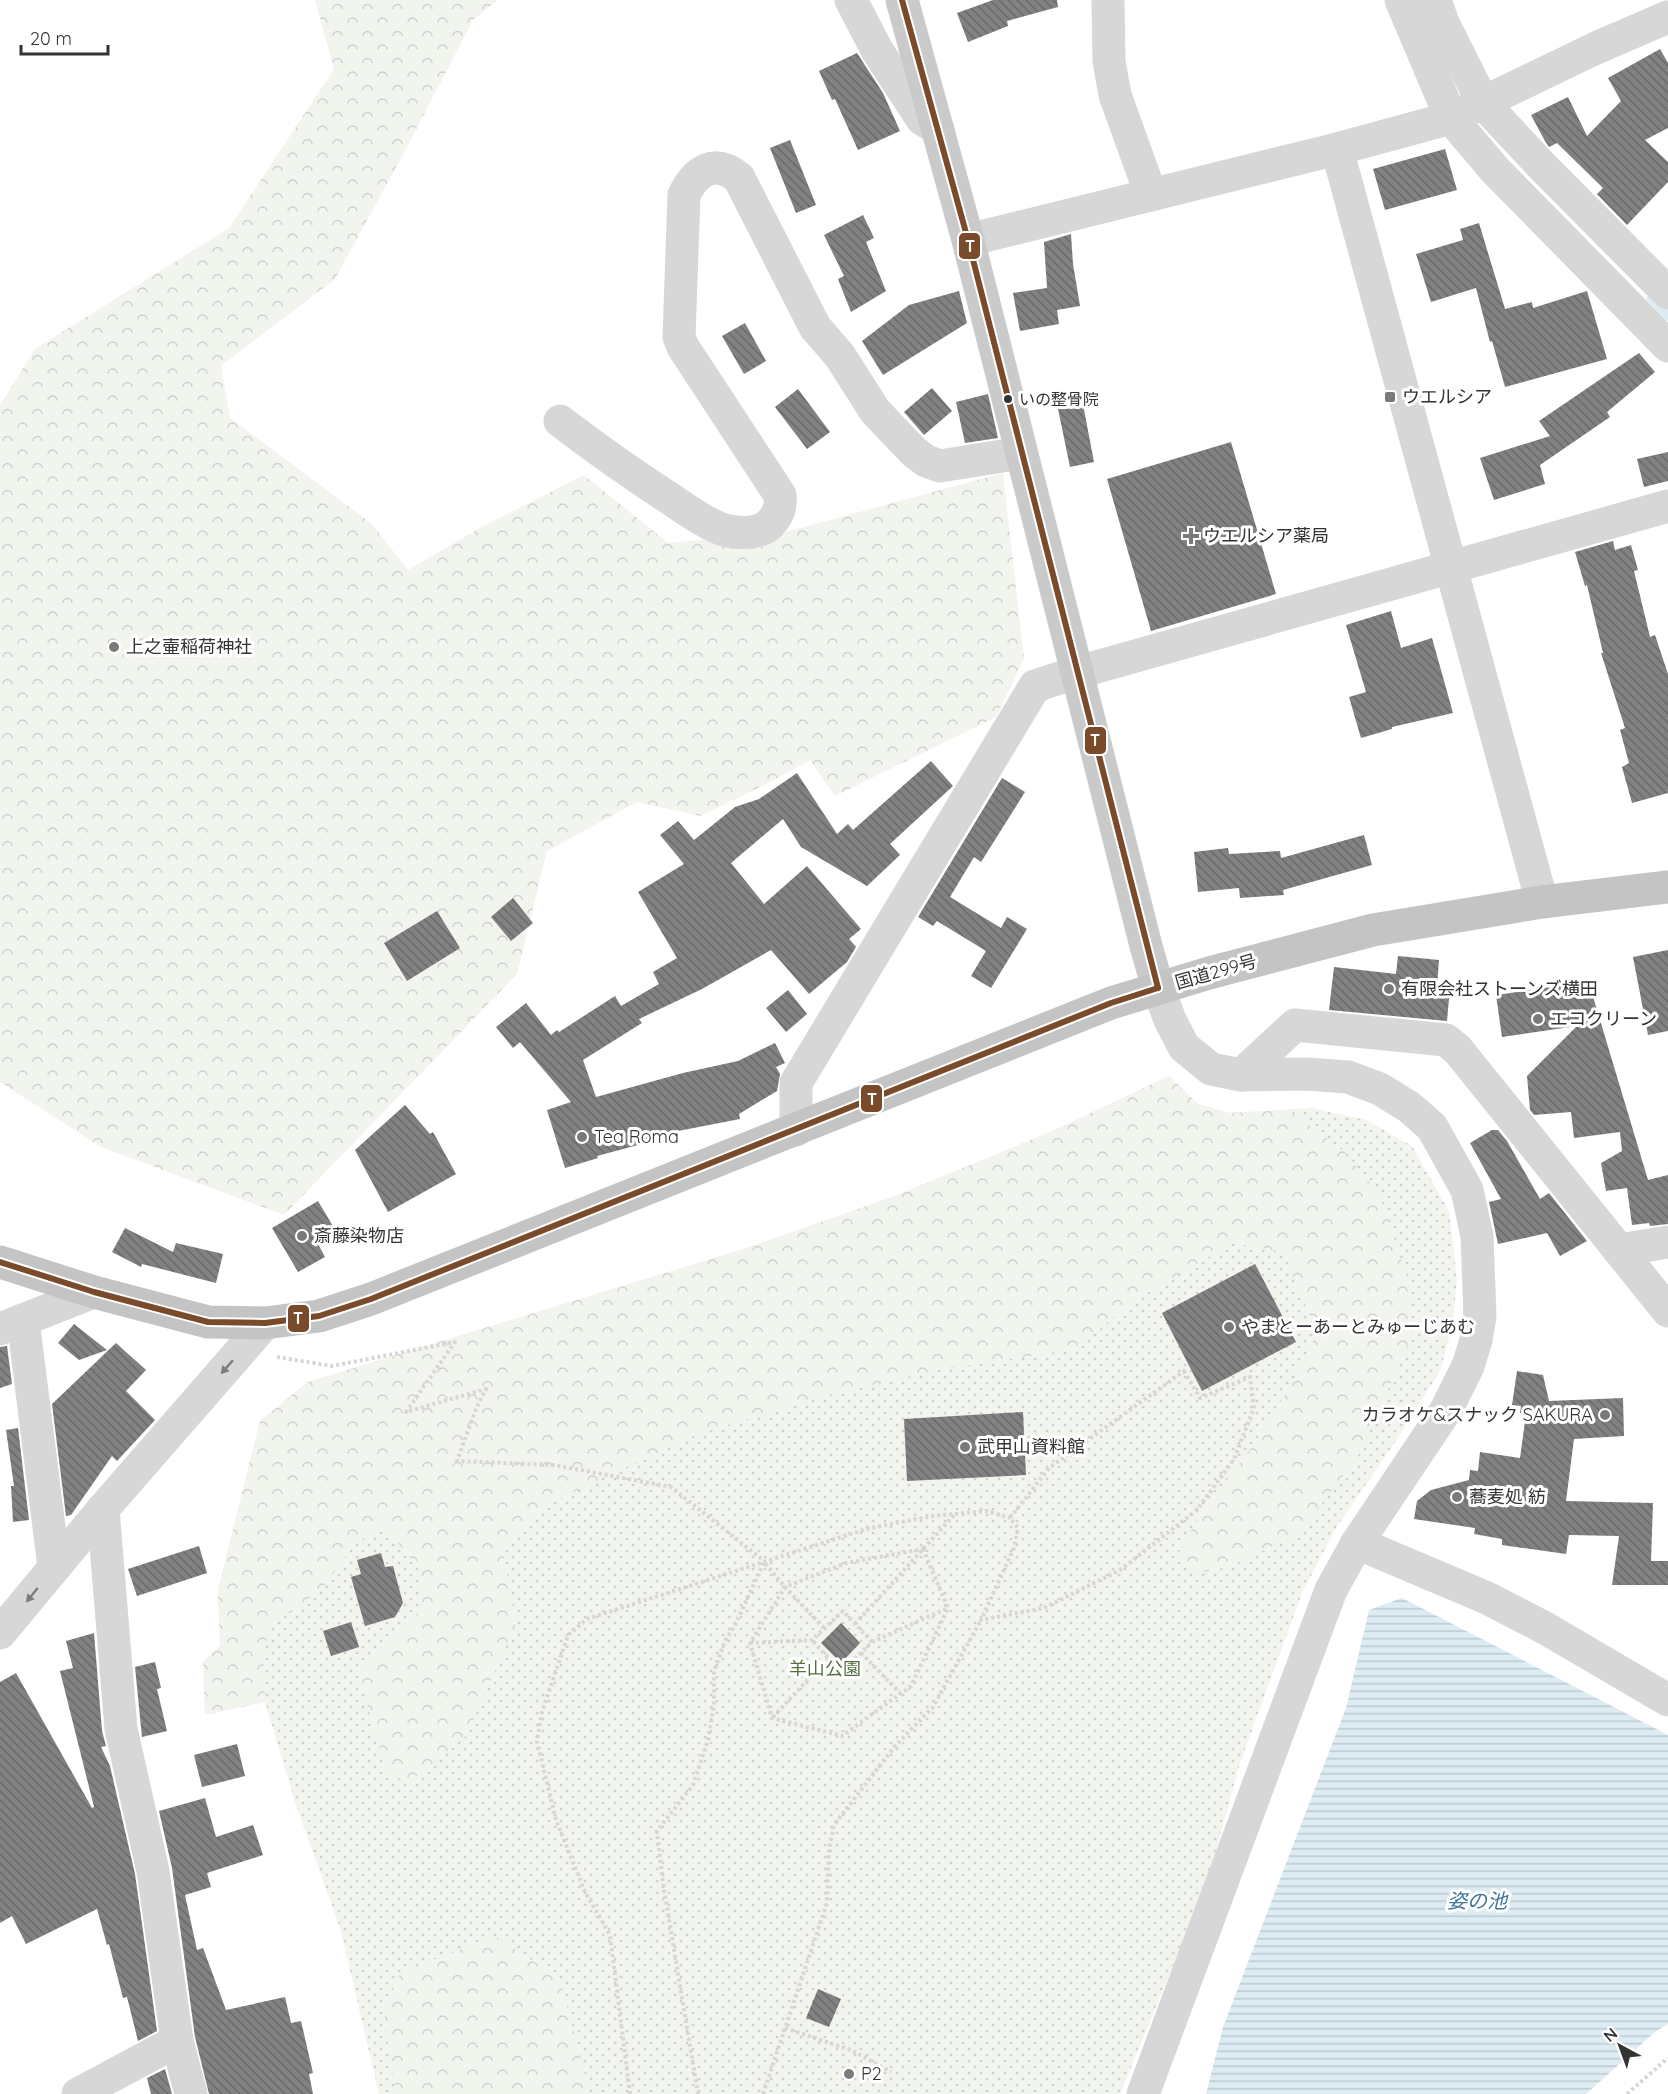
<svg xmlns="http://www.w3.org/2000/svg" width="1668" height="2094" font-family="Quicksand,'Noto Sans JP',sans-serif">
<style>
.grass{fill:url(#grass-dots)}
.forest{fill:url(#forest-crowns)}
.water{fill:url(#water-rules)}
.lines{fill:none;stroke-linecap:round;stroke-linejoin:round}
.stream{stroke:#ddebf3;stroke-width:9}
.building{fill:url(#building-back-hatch)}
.path{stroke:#d6d6d6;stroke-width:4;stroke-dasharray:3 3;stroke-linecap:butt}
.minor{stroke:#d7d7d7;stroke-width:33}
.major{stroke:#cacaca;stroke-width:33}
.highway{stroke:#c4c4c4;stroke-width:33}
.bus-1-casing{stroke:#fff;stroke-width:10}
.bus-1{stroke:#7a4b2a;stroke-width:6}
.oneway{fill:#7d7d7d}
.poi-dot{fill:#7a7a7a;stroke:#fff;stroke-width:2}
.bus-dot{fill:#333;stroke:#fff;stroke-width:2}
.labels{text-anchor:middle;stroke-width:6;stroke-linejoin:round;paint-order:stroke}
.bus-label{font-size:16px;fill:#333;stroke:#fff;text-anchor:start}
.poi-label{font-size:18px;fill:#333;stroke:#fff;text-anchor:start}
.street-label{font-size:18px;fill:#333;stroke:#fff}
.park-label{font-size:18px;fill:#56703f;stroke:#fff}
.water-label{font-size:20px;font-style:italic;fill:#3f7597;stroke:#fff}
.line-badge{stroke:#fff;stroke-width:2}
.badge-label{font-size:16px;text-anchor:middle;font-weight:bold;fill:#fff}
</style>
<defs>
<pattern id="grass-dots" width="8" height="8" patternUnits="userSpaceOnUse" patternTransform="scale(1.5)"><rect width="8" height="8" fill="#f1f5ed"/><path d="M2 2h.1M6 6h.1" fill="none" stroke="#cfd2cc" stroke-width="1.8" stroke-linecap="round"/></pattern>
<pattern id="forest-crowns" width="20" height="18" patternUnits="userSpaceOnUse" patternTransform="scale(1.5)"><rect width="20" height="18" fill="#f1f5ed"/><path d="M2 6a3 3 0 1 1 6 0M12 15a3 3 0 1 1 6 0" fill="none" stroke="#cfd2cc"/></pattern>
<pattern id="water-rules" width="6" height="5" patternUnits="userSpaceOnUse" patternTransform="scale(1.5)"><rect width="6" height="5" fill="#ddebf3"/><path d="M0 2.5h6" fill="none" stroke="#becad1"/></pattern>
<pattern id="building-back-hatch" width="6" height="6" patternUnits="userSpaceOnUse" patternTransform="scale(1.5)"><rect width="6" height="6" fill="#818181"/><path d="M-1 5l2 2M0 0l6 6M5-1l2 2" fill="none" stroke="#6a6a6a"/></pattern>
</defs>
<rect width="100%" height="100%" fill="#fff"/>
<!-- grass -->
<polygon class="grass" points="1169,1076 1198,1104 1230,1113 1312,1108 1366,1120 1412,1146 1449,1211 1457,1279 1453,1321 1441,1369 1396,1441 1336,1528 1302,1593 1240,1763 1207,1883 1120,2094 379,2094 341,1931 294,1799 265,1702 205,1715 203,1662 220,1646 218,1590 260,1421 308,1382 747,1248 895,1196 1057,1129"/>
<!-- forest -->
<g class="forest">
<polygon points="315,0 498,0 473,20 408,145 335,279 221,366 230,418 372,524 408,570 480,528 584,475 668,543 782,533 1003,473 1024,659 996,717 835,796 810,760 772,781 701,816 637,802 547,851 517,974 284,1215 101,1147 0,1082 0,405 35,349 229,228 334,69"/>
<polygon points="1169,1076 1198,1104 1230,1113 1289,1110 1346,1153 1380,1196 1407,1277 1413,1335 1358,1456 1298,1535 1227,1567 1193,1574 1178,1554 1200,1515 1252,1447 1292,1383 1317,1333 1283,1252 1233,1243 1133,1301 1076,1349 938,1370 824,1396 698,1434 543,1506 502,1547 516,1624 466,1736 408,1783 387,1772 374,1732 359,1670 382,1651 419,1611 423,1574 384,1526 355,1544 322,1589 271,1626 263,1653 265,1701 205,1715 203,1662 220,1646 218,1590 260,1421 308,1382 747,1248 895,1196 1057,1129"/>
<polygon points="495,1936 560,1979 590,2094 398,2094 390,2064 384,2009 401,1972"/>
</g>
<!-- water -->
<polygon class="water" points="1402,1598 1668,1735 1668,2024 1655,2032 1586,2094 1206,2094 1223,2027 1346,1708 1369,1610"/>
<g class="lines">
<!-- stream -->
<polyline class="stream" points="1651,298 1668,316"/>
</g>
<!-- building -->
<g class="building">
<polygon points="993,0 1057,0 1058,7 1007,21 1008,26 968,42 957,13"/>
<polygon points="1660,49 1668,63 1668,128 1645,140 1668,162 1668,182 1627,225 1597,194 1603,188 1557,143 1549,147 1545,141 1531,115 1568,97 1587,136 1621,101 1608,78"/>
<polygon points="857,53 883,93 900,131 858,150 835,99 832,100 819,71"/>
<polygon points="790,140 816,205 796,213 770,148"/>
<polygon points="1445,149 1457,190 1385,210 1373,169"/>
<polygon points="863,215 874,238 866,242 886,291 851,312 838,279 844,276 824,235"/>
<polygon points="1479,223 1505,309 1532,302 1533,308 1587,291 1607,359 1505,387 1492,341 1490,342 1476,288 1431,302 1416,254 1463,240 1460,229"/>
<polygon points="1071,234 1073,264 1080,306 1057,310 1059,324 1020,331 1013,293 1047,288 1044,242"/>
<polygon points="959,291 967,323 883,375 862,341 909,305"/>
<polygon points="745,323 766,361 744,374 722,336"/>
<polygon points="1639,353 1655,372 1607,412 1610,417 1540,465 1545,484 1494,500 1480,458 1550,436 1539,421"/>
<polygon points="932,388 952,411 924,435 904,412"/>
<polygon points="798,389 830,432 807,449 775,407"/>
<polygon points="988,394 998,438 965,443 956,402"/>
<polygon points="1081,394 1094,462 1070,467 1056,399"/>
<polygon points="1231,442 1276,594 1151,631 1107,479"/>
<polygon points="1668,452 1668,481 1644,487 1637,459"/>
<polygon points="1613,541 1615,550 1631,545 1638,570 1634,571 1650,637 1655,635 1668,674 1668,793 1632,803 1622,767 1629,763 1620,730 1625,728 1601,653 1603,653 1587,585 1585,586 1575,552"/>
<polygon points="1391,611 1401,648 1432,638 1453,713 1392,727 1392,729 1361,738 1349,697 1366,692 1346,625"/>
<polygon points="931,761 953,786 890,844 900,855 867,886 801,847 783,819 731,863 764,904 807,866 861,929 849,939 856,947 847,962 809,994 771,950 702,989 639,1019 642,1023 583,1060 596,1097 683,1073 738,1061 775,1043 785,1063 776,1067 780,1074 777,1091 739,1114 740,1119 678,1131 679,1134 597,1156 598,1158 565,1168 547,1110 571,1102 520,1042 513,1048 496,1027 526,1003 551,1035 557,1030 559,1032 615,996 621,1006 659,984 653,972 677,958 638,892 684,864 660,835 678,821 694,840 735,807 759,799 797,773 837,834 848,824 853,830"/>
<polygon points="1002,778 1025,792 981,862 974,857 950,897 1001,928 1007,917 1027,929 991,988 971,976 986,951 937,921 933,926 918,917"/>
<polygon points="1364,835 1372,865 1283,890 1284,895 1240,898 1239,888 1198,892 1194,852 1228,848 1229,854 1280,851 1281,858"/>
<polygon points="513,898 533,923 511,941 491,917"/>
<polygon points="437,911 460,948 407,981 384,943"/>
<polygon points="1668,950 1668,1031 1648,1035 1633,957"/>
<polygon points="1398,956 1439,960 1437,987 1450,988 1447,1021 1329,1010 1334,967 1396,974"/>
<polygon points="1566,985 1568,997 1591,990 1648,1180 1668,1175 1668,1224 1650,1226 1649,1223 1632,1225 1627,1188 1606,1191 1601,1163 1622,1151 1620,1132 1574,1138 1571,1112 1534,1115 1530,1110 1527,1076 1577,1026 1502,1037 1496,995"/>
<polygon points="788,990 807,1014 786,1032 766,1008"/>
<polygon points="405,1105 430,1134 433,1132 456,1174 388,1212 355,1150"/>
<polygon points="1492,1130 1498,1130 1507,1141 1540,1199 1549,1193 1587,1241 1560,1256 1547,1233 1498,1244 1489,1202 1501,1199 1470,1143"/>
<polygon points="318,1201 337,1233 318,1244 325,1257 298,1272 272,1228"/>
<polygon points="125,1228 173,1252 176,1243 223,1254 216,1283 142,1264 141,1267 112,1252"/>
<polygon points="1255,1264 1296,1342 1202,1391 1162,1313"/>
<polygon points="74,1324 107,1350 79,1360 58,1343"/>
<polygon points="116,1343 146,1370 126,1391 155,1420 117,1461 112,1456 71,1515 66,1516 52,1404"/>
<polygon points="7,1346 12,1384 0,1388 0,1347"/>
<polygon points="1517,1371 1543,1375 1549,1401 1623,1398 1624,1436 1574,1439 1566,1501 1653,1503 1651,1561 1668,1561 1668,1585 1612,1585 1619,1536 1569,1535 1566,1554 1502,1545 1502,1539 1474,1534 1475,1528 1414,1519 1417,1501 1431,1490 1469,1480 1470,1470 1478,1471 1480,1452 1520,1458 1526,1414 1520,1413 1521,1406 1512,1405"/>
<polygon points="1023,1412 1026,1475 907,1481 904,1419"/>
<polygon points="18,1428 29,1520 13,1522 11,1486 14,1486 6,1430"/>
<polygon points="199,1546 207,1573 137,1596 128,1569"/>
<polygon points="381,1553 385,1567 393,1566 403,1603 395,1617 365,1626 351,1577 361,1574 357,1560"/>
<polygon points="351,1622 359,1647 331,1656 323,1631"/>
<polygon points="841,1623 860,1643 841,1663 821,1643"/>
<polygon points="94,1633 102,1731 106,1746 101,1747 110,1766 135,1874 157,2031 138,2041 127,1997 123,1998 109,1944 107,1945 97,1909 26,1944 12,1916 0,1923 0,1682 16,1673 92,1808 94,1807 60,1671 73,1668 66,1641"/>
<polygon points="155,1662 161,1688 157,1689 167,1731 142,1737 135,1667"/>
<polygon points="237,1744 245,1776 202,1787 194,1755"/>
<polygon points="205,1798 216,1837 253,1825 263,1855 207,1873 211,1887 185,1895 197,1950 203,1948 226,2010 285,1997 291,2023 301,2021 313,2073 309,2074 313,2094 209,2094 195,2037 172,1868 159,1811"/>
<polygon points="818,1989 841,1999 829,2027 806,2018"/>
<polygon points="165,2069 172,2094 151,2094 147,2078"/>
</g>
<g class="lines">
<!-- path -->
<g class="path">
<polyline points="277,1357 332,1366 455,1342 406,1412 486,1389 476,1409 457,1461 554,1465 671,1487 764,1561"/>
<polygon points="1184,1371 1200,1398 1250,1377 1254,1408 1234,1459 1197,1510 1120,1570 1044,1608 981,1620 1014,1548 1018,1528 1010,1518 1049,1468"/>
<polygon points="923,1549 948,1608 911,1686 842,1736 772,1718 750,1643 785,1587 846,1563"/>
<polyline points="855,1624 955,1514"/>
<polyline points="872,1642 948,1608"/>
<polyline points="750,1643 812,1640 843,1611 872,1642 841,1672 812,1640"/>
<polyline points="861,1653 900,1693"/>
<polyline points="773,1717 828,1658"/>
<polyline points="785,2028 851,2050 891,2072"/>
<polyline points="630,2094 610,1935 585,1892 556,1820 537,1741 542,1712 568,1635 587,1619 866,1529 932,1516 987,1511 1010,1518"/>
<polyline points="698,2094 663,1883 657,1831 693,1785 708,1740 712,1716 714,1705 714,1671 725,1641 736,1623 764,1562 785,1587 824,1628"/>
<polyline points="763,2094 827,1903 829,1849 834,1825 895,1746 933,1707 981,1620"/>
<polyline points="1627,2094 1668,2058"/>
</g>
<!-- minor -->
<g class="minor">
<polyline points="851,0 877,50 922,119 938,129"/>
<polyline points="1108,0 1109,61 1115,95 1151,195"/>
<polyline points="1401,0 1451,118 1495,170 1668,346"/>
<polyline points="1435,0 1443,23 1483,103 1541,165 1668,293"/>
<polyline points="1337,149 1542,902"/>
<polyline points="968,240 1337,149 1451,118 1596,48 1668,17"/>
<path d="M560 421C594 447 629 472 666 496 683 507 701 521 721 529 736 534 758 535 770 524 779 514 781 507 780 495L683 347 679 337 684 195C696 170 715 158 739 178L815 327 840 356 875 411 914 452 926 461 940 466 1021 453"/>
<polyline points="1241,1075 1295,1025 1446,1040 1458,1050 1668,1311"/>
<polyline points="796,1130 796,1083 1035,686 1075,673 1668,506"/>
<polyline points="1619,1250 1668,1242"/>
<polyline points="23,1320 54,1567"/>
<polyline points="0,1329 94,1292"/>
<polyline points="103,1509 121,1729 153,1871 177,2041 191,2094"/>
<polyline points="1357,1543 1487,1598 1545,1628 1668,1700"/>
<polyline points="0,1633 103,1509 265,1323"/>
<polyline points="78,2094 177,2041"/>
<polyline points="1143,2094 1331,1590 1357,1543 1446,1410 1468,1366 1476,1340 1480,1317 1477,1236 1467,1190 1432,1127 1409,1107 1380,1089 1348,1077 1306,1074 1241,1075 1211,1069 1184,1047 1170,1020 1158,988"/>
</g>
<!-- major -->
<polyline class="major" points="902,0 968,240 1146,946 1158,988"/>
<!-- highway -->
<polyline class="highway" points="0,1262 94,1292 208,1322 265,1323 319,1316 371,1299 1111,1003 1209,973 1373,930 1542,902 1668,887"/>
<defs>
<g id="bus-1">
<polyline points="902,0 968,240 1158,988"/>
<polyline points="0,1262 94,1292 208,1322 265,1323 319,1316 371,1299 1111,1003 1158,988"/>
</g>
</defs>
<!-- bus-1 casing -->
<use href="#bus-1" class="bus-1-casing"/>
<!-- bus-1 -->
<use href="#bus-1" class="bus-1"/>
</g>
<!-- one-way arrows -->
<defs><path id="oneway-solid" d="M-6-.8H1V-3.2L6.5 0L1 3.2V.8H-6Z" transform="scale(1.5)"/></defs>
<g class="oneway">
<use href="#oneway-solid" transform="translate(227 1367) rotate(131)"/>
<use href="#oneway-solid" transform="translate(32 1595) rotate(129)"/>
</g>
<!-- markers -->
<g class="poi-dot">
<rect x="1384" y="391" width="12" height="12" rx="3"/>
<path d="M1188 527h6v6h6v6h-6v6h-6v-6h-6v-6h6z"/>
<circle cx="114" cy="647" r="6"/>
<circle cx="1389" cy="989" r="6"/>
<circle cx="1538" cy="1019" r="6"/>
<circle cx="582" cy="1137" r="6"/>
<circle cx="302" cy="1236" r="6"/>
<circle cx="1229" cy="1327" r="6"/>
<circle cx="1605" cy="1415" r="6"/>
<circle cx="965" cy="1447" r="6"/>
<circle cx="1457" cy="1497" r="6"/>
<circle cx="849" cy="2074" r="6"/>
</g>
<circle class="bus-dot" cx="1008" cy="399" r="5"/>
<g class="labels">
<!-- bus labels -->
<g class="bus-label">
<text x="1019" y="405">いの整骨院</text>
</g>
<!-- poi labels -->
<g class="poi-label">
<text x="1402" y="403">ウエルシア</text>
<text x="1203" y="542">ウエルシア薬局</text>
<text x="126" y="653">上之壷稲荷神社</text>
<text x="1401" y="995">有限会社ストーンズ横田</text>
<text x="1550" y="1025">エコクリーン</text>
<text x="594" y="1143">Tea Roma</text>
<text x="314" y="1242">斎藤染物店</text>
<text x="1241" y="1333">やまとーあーとみゅーじあむ</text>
<text x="1593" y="1421" text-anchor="end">カラオケ&amp;スナック SAKURA</text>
<text x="977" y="1453">武甲山資料館</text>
<text x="1469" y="1503">蕎麦処 紡</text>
<text x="861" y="2080">P2</text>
</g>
<!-- street labels -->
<g class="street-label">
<text transform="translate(1216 972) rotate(-16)" y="6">国道299号</text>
</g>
<!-- park labels -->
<g class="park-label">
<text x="825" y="1675">羊山公園</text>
</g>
<!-- water labels -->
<g class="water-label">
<text x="1477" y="1908">姿の池</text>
</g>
</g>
<g class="line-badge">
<rect x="958" y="232" width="23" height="28" rx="6" fill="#7a4b2a"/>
<rect x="1084" y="726" width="23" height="29" rx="6" fill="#7a4b2a"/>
<rect x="860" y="1084" width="23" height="29" rx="6" fill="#7a4b2a"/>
<rect x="287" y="1304" width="23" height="29" rx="6" fill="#7a4b2a"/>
</g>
<g class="badge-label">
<text x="970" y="252">T</text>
<text x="1095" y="746">T</text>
<text x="872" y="1105">T</text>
<text x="298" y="1324">T</text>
</g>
<!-- north arrow -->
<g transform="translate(1620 2046) rotate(319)" stroke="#ffffff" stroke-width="4.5" paint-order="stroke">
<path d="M0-4.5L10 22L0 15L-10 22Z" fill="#333333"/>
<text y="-9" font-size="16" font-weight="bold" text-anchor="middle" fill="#333333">N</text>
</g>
<!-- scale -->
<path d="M21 45v9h87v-9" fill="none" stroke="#333333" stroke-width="3"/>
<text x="30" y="45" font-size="18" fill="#333333" stroke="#ffffff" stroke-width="4.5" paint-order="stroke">20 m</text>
</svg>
